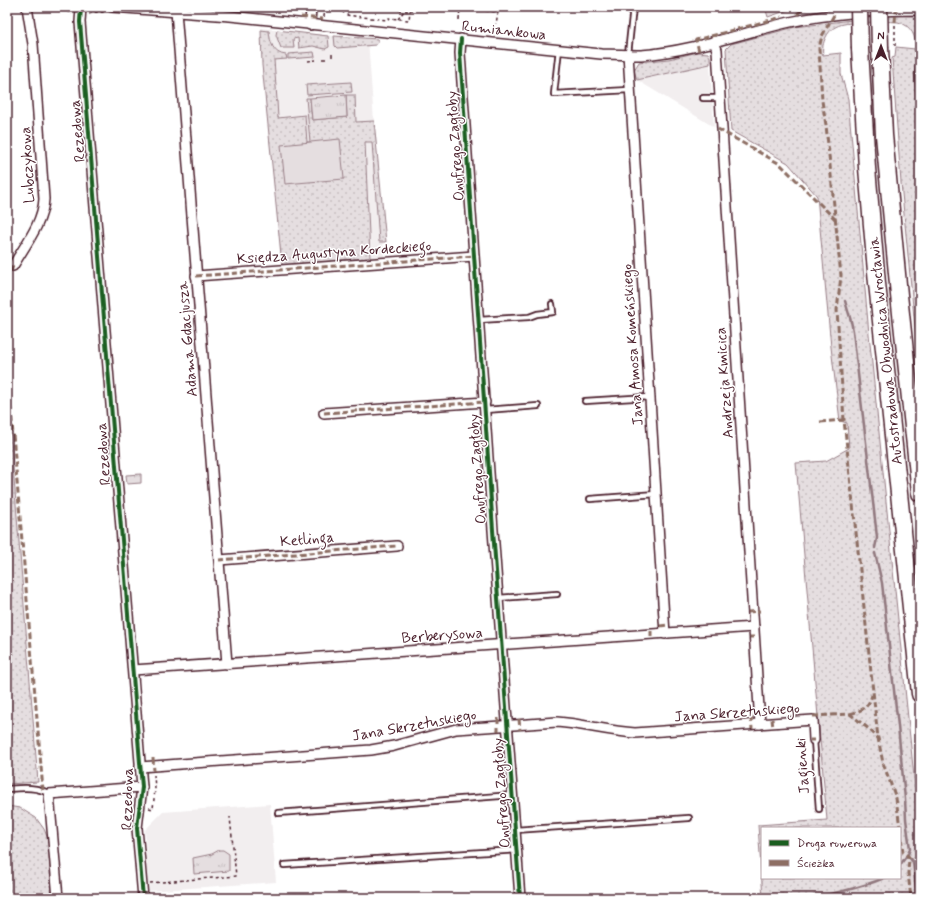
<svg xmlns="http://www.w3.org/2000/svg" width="927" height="905" font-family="Mynerve,sans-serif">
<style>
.built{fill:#f2eeef}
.grass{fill:url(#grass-dots);stroke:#987e86;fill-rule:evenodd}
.forest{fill:url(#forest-firs);stroke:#987e86}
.park{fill:url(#park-tufts);stroke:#987e86}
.pitch{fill:#e5dee0;stroke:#987e86}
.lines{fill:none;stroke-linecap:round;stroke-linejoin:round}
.stream{stroke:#91787e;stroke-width:2.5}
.lane-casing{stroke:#4a1f2b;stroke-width:8}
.street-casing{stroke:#4a1f2b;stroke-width:12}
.highway-casing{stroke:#4a1f2b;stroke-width:19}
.path{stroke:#4a1f2b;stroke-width:1.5;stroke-dasharray:3 3;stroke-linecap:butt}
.lane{stroke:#fff;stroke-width:4.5}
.street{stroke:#fff;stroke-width:9}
.highway{stroke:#fff;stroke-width:16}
.highway-bridge-casing{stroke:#4a1f2b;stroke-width:19;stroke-linecap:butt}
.highway-bridge{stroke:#fff;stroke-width:16}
.quiet{stroke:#8d6e63;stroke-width:3;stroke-dasharray:6 3;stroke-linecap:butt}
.cycleway-casing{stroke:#fff;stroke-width:6}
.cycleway{stroke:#1b5e20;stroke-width:4}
.labels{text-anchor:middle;stroke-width:3;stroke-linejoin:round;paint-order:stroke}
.street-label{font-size:15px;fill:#4a1f2b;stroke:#fff}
</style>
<defs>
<pattern id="grass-dots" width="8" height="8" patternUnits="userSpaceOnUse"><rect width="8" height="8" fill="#e5dee0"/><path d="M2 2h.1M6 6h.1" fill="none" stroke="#c6bec0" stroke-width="1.8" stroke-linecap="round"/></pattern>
<pattern id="forest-firs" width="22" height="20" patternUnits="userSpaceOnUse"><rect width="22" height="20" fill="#e5dee0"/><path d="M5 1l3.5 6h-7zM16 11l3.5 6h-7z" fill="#c6bec0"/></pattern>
<pattern id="park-tufts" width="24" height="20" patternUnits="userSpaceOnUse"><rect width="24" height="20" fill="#e5dee0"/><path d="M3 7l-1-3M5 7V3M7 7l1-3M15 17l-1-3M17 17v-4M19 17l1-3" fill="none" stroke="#c6bec0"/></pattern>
</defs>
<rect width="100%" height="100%" fill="#fff"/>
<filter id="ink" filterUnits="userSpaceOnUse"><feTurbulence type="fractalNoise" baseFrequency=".025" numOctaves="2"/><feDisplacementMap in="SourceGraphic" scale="8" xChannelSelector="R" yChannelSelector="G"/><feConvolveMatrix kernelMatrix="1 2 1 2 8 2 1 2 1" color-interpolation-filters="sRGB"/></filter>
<g filter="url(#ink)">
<!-- built -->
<g class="built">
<polygon points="261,28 368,40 384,257 282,265"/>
<polygon points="710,64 714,127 637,80"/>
<polygon points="270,804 276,882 148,891 145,830 163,812"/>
</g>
<!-- grass -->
<g class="grass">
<path d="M893 15 915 16H918L917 18H920V379L901 183 892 58 895 57 896 47 915 49C917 37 911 25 898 22 888 21 877 22 867 23 852 23 834 21 826 37 823 43 822 48 823 55L841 53V74L848 99 869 334 920 836V898H892L891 894 867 898H763L758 825 827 820 796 463 826 461 849 448 847 423 840 421 831 347 817 196 788 163 731 131 726 49 731 44 795 27ZM762 828H900V878H762Z"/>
<path d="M261 30 269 31C270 42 273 54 286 55L287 59 274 60 277 100 275 101H277L278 118 305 115 307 142H310L306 98H310L312 120 347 117 346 95H355L356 122 374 121 386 242H379L372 142H365L370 258 282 265 262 65Z"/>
<polygon points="277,30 328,36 329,47 325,49 313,46 299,48 298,38 293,39 294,48 281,48 276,35"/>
<polygon points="334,36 378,39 378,43 376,45 337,48 335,46"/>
<polygon points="314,52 315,57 288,59 288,54"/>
<polygon points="698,52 708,53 710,57 710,64 637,80 634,70 639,62 669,59"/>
<polygon points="351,82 352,92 307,95 306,85"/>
<polygon points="7,390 38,782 7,784"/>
<polygon points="7,806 20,808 36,818 44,829 48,839 52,898 7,898"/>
</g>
<!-- forest -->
<polygon class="forest" points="765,7 797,7 768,17"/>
<!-- park -->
<g class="park">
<polygon points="346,95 347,117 312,120 310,98"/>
<polygon points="141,474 141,483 127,484 126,475"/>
<polygon points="219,850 223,850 229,854 229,871 194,874 193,858 212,854"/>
</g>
<!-- pitch -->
<polygon class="pitch" points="340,139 344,179 285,184 281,145"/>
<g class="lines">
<!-- stream -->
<g class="stream">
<polyline points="918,48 915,74 920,158"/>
<polyline points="845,301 851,321 853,331 876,528 877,538 875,548"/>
<polyline points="875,553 882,583 898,726 905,799 906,819 910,849 908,854 900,865"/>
<polyline points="907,855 913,862 917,898"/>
<path d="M801 898C824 897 863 887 884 878"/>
</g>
<defs>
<g id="lane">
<polyline points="559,49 554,94 629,90"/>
<polyline points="628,54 633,7"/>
<polyline points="703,98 720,98"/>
<polyline points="479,320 529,317 537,314 553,312 552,304"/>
<polyline points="585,401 649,397"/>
<polyline points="485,410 538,406"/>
<polyline points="590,499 656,494"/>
<polyline points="498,598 557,594"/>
<polyline points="814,740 819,809"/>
<path d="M7 789C21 788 38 786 49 794"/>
<polyline points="278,813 513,795"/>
<polyline points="515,830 689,818"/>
<polyline points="284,865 517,850"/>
</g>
<g id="street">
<polyline points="81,7 80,22 142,787 137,828 143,898"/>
<path d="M112 7 230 16 601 54C614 54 628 55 641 55 689 52 742 33 790 22 832 13 876 10 920 10"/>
<polyline points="176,11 227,664"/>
<polyline points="310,25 311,7"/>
<polyline points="461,39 460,53 493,530 520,898"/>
<polyline points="714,41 717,50 760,724"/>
<polyline points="628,54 665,634"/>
<path d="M13 266C25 245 43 223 44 199L33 44 27 7"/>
<polyline points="196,276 474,256"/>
<polyline points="324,413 485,402"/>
<polyline points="219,560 397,546"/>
<polyline points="133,670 754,627"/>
<path d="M140 767 371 750 394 746 456 729 557 722C583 724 608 731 635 733L813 720 814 740"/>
<polyline points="58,898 49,794 142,787"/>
</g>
<g id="highway">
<polyline points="880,48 884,135 899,295 920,493"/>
<polyline points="860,49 867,168 877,283 920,694"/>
</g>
</defs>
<!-- lane casing -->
<use href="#lane" class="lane-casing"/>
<!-- street casing -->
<use href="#street" class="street-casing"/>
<!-- highway casing -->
<use href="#highway" class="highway-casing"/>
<!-- path -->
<g class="path">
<polyline points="13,7 19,8"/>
<polyline points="301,7 301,14"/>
<polyline points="396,7 396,10 409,11"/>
<polyline points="456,7 498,12 496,24"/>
<polyline points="37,9 65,10 72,14"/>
<polyline points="324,9 343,12 346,15 387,20 389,18 409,20 410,11 415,7"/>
<polyline points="89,14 95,12 105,12"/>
<polyline points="324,17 325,7"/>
<polyline points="398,19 404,11"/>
<polyline points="459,20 460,7"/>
<polyline points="895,46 895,22"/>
<polyline points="332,54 332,59"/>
<polyline points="323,59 327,59"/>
<polyline points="308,61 316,60"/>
<polyline points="149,808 153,809 155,789 154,775"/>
<polyline points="150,883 236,876 230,817"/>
</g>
<!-- lane -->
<use href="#lane" class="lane"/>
<!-- street -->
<use href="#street" class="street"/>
<!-- highway -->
<use href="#highway" class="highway"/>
<defs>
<g id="highway-bridge">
<polyline points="859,7 860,49"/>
<polyline points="879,7 880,48"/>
</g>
</defs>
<!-- highway-bridge casing -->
<use href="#highway-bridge" class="highway-bridge-casing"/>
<!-- highway-bridge -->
<use href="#highway-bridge" class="highway-bridge"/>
<!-- quiet -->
<g class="quiet">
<polyline points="913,7 913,10"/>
<polyline points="797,14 806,7"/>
<polyline points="834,15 822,36 819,48 822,101 826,125 841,276 837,310 844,420 878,738 883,763 896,798 900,828"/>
<polyline points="301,17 323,19"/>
<polyline points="895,22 896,10"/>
<polyline points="699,51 696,40 782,17"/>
<polyline points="718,129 780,164 835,219"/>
<polyline points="196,276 474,256"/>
<polyline points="7,279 13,266"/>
<polyline points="7,363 43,790"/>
<polyline points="324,413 485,402"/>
<polyline points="820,422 844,420"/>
<polyline points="219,560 397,546"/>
<polyline points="748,612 760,611"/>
<polyline points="660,626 668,625"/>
<polyline points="651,631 651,639"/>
<polyline points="750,637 754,637"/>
<polyline points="754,714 764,713"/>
<path d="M850 714C863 710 868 708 872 695"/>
<polyline points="813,716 850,714 869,729 878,738"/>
<polyline points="751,717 752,729"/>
<polyline points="498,718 498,731"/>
<polyline points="519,719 520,730"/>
<polyline points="772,719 773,728"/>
<polyline points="810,740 814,740"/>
<polyline points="153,758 154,771"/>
<polyline points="900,829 903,852 909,857 908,873 911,898"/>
</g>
<defs>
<g id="cycleway">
<polyline points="81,7 80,22 142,787 137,828 143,898"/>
<polyline points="461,39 460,53 493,530 520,898"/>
</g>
</defs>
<!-- cycleway casing -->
<use href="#cycleway" class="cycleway-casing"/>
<!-- cycleway -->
<use href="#cycleway" class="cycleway"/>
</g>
</g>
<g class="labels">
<!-- street labels -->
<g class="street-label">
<text transform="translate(504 30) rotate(6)" y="5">Rumiankowa</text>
<text transform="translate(77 131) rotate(-95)" y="5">Rezedowa</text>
<text transform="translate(455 146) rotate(-94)" y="5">Onufrego Zagłoby</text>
<text transform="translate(27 165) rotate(-93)" y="5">Lubczykowa</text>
<text transform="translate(334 252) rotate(-4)" y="5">Księdza Augustyna Kordeckiego</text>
<text transform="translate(187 339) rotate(-95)" y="5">Adama Gdacjusza</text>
<text transform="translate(632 345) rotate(-94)" y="5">Jana Amosa Komeńskiego</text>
<text transform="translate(885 351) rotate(-96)" y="5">Autostradowa Obwodnica Wrocławia</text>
<text transform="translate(724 383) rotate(-94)" y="5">Andrzeja Kmicica</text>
<text transform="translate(103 454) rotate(-94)" y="5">Rezedowa</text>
<text transform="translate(477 469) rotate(-94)" y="5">Onufrego Zagłoby</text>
<text transform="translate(307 539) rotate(-5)" y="5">Ketlinga</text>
<text transform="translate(442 635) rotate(-4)" y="5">Berberysowa</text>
<text transform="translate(737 712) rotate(-4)" y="5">Jana Skrzetuskiego</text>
<text transform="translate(414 725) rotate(-10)" y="5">Jana Skrzetuskiego</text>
<text transform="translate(802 766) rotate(-94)" y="5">Jagienki</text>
<text transform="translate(501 793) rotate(-94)" y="5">Onufrego Zagłoby</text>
<text transform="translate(127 799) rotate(-89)" y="5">Rezedowa</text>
</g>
</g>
<!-- margin -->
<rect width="927" height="905" fill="none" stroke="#fff" stroke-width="24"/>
<rect x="12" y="12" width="903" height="881" fill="none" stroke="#4a1f2b" stroke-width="1.5" filter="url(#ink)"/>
<!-- legend -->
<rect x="761" y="827" width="140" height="52" fill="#ffffff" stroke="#b7a5aa"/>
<rect x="769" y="840" width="20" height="6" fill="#1b5e20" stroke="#b7a5aa"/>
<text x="797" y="847" font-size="12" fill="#4a1f2b">Droga rowerowa</text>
<rect x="769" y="860" width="20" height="6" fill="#8d6e63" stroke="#b7a5aa"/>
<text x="797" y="867" font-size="12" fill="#4a1f2b">Ścieżka</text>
<!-- north arrow -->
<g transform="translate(881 46)" stroke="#ffffff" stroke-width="3" paint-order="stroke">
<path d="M0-3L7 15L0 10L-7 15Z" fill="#4a1f2b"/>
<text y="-6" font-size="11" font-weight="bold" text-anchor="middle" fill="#4a1f2b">N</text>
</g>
</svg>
